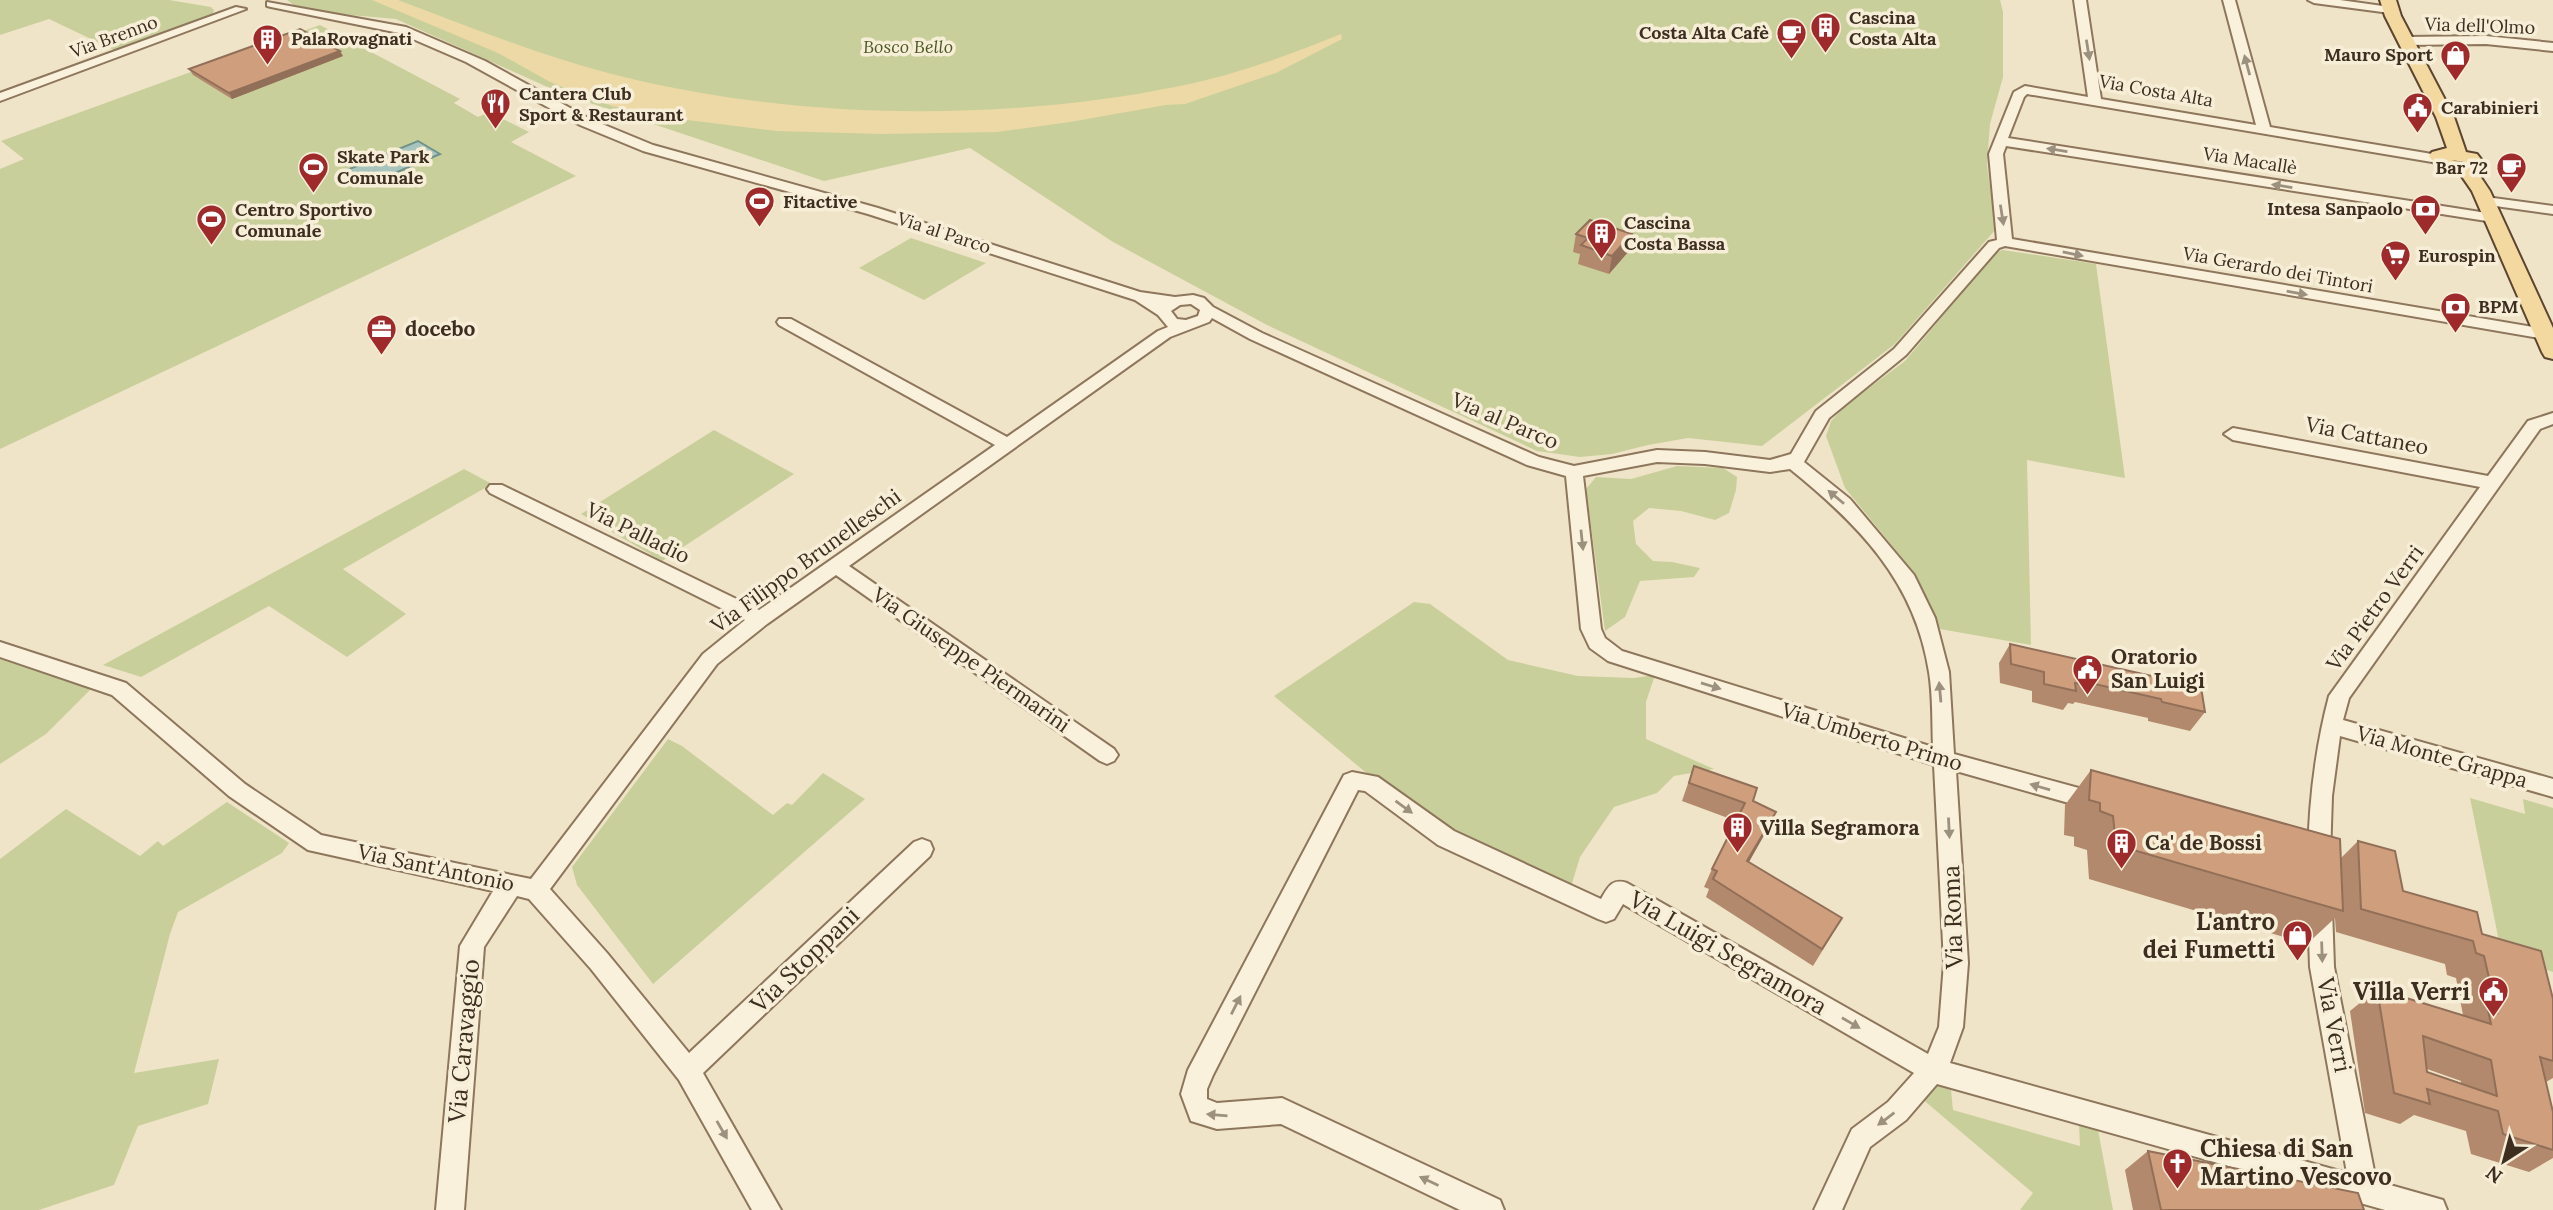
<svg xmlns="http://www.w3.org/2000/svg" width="2553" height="1210" font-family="Lora,serif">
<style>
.green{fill:#c9cf9b}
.sand{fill:#ecd9a5}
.water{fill:#a9c4bc;stroke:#6f938a;stroke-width:2}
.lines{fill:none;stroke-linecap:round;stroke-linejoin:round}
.minor-casing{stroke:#8d765c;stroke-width:4}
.major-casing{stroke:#5b4430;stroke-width:4}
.minor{fill:#faf1dc;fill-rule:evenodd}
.major{fill:#f3d9a0;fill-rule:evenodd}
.wall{fill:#b2896c;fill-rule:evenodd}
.shaded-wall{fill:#916f58}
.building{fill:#cf9f7d;stroke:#916f58;stroke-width:2;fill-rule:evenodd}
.oneway{fill:#9c907e}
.labels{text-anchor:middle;stroke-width:7;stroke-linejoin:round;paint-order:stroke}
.far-poi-label{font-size:18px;font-weight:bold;fill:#3d2e20;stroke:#f7eed8;text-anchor:start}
.far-street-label{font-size:18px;fill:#3d2e20;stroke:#f7eed8}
.far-park-label{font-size:18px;font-style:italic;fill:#4d5a26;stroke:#f7eed8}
.poi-label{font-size:21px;font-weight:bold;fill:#3d2e20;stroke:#f7eed8;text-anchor:start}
.street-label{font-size:21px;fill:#3d2e20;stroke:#f7eed8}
.near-street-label{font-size:24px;fill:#3d2e20;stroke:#f7eed8}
.near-poi-label{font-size:24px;font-weight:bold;fill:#3d2e20;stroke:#f7eed8;text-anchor:end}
</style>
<rect width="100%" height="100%" fill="#f0e4c8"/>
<!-- green -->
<g class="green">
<polygon points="0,0 169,0 211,7 214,10 212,16 114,50 49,19 0,35"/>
<polygon points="287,0 2000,0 2003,12 2003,77 1990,124 1987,165 1996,229 1895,344 1762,446 1688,438 1648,445 1612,454 1580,457 1537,451 1267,325 1113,242 970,148 824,181 563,94 396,19 338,14 295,6"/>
<polygon points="320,25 460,99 454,103 478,117 494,110 505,115 501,118 529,132 511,142 576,176 0,449 0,169 24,159 1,141"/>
<polygon points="911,238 986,263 924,300 859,268"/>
<polygon points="2003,250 2096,264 2125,478 2027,460 2031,645 1940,629 1916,575 1845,488 1826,436 1831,421 1846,405 1905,361 1996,252"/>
<polygon points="714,430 794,474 662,561 581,514"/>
<polygon points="1677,466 1723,468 1737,477 1736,490 1729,513 1715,520 1681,511 1649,508 1633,521 1636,544 1653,561 1672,562 1700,568 1694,577 1640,581 1625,617 1605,631 1586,489 1596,477 1631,479"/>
<polygon points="464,469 492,484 343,569 406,614 347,657 269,606 141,677 103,665"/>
<polygon points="1414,602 1430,604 1508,660 1578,676 1634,678 1655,675 1646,702 1646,739 1714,769 1674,776 1657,793 1614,807 1580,857 1569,893 1516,881 1442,846 1382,786 1274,696"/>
<polygon points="0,658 79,680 90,690 46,734 0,764"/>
<polygon points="668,739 682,746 773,815 787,803 792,805 823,773 865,799 653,984 577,885 572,867"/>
<polygon points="2470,798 2525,814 2523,799 2553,808 2553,972 2502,956"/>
<polygon points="227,802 289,843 282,853 178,912 170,934 134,1073 219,1059 208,1104 138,1126 114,1185 39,1210 0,1210 0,859 66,809 140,856 158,841 163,846"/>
<polygon points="1924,1082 1951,1090 1953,1110 2080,1146 2079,1125 2098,1130 2113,1210 2020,1210 2033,1193 1914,1092"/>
</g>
<!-- sand -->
<path class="sand" d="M372 0H398C467 26 537 54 608 73 790 120 997 123 1180 86 1236 75 1289 55 1341 34L1342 39 1276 73 1185 104 1166 105 1070 122 997 132 881 134 777 131 663 117 612 106 550 82 498 53Z"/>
<!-- water -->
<polygon class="water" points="418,141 440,154 369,184 347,170"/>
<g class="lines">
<defs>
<g id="minor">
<path d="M2074 0H2086L2101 99 2256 125 2223 0H2235L2270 127 2438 155 2445 159 2438 163 2027 94 2024 97 2008 138 2493 214 2500 218 2493 222 2006 146 2003 154 2012 239 2545 329 2553 334 2545 339 2005 246 1999 248 1906 355 1829 418 1804 462 1850 499 1914 575 1935 618 1949 672 1954 754 2097 793 2105 796 2108 802 2105 808 2097 811 1956 771 1968 963 1963 1027 1950 1063 2347 1173 2310 967 2308 908 2312 901 2320 898 2328 901 2332 908 2334 967 2376 1181 2443 1200 2447 1210H2385L1937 1084 1906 1120 1870 1147 1842 1210H1814L1852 1129 1888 1102 1914 1073 1623 904 1614 919 1606 922 1598 919 1438 845 1365 791 1358 790 1213 1075 1207 1089V1099L1217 1103 1282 1098 1500 1200 1504 1210H1460L1281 1124 1217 1129 1191 1121 1181 1094 1188 1070 1344 775 1352 772 1378 777 1454 831 1601 899C1608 887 1612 878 1627 883L1928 1054 1939 1027 1944 963 1934 765 1608 661 1590 648 1581 629 1566 476 1527 465 1250 339 1212 318 1209 322 1170 337 849 566 1114 749 1118 755 1114 761 1107 764 1100 761 836 575 767 624 717 664 550 889 607 953 689 1053 914 842 922 839 930 842 933 849 930 856 703 1073 781 1210H752L679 1080 591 969 529 899 517 896 484 947 464 1210H436L460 946 493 891 308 850 229 796 112 695 0 657V642L126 683 245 784 321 835 531 879 703 654 745 620 490 493 487 489 490 485H502L759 610 995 445 779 325 777 322 779 319H791L1007 437 1158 331 1168 327 1158 315 1135 300 868 214 643 151 580 125 466 62 399 33 271 7 267 6V2L406 27 485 61 590 119 653 145 878 208 1140 292 1175 297 1193 295 1204 298 1213 307 1262 333 1539 457 1574 466 1657 450 1705 452 1770 460 1791 454 1816 411 1894 349 1989 242 1997 240 1989 154 2014 92 2025 86 2088 97ZM1191 304 1200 310 1198 316 1186 320 1177 319 1171 311 1180 305ZM1657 462 1705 464 1770 472 1790 469C1858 524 1915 581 1929 672 1933 696 1932 723 1933 747L1622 651 1605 638 1601 629 1583 476Z"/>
<polygon points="2308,0 2340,0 2390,7 2396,10 2390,13 2314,3"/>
<polygon points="236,7 246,9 0,101 0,93"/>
<polygon points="2486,36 2553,43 2553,51 2486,44 2405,45 2399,41 2405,37"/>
<polygon points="2486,197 2553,206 2553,214 2481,204 2481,198"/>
<path d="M2553 413V424L2540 429 2349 698 2343 720 2553 779V797L2340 736 2332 796 2330 857 2327 864 2319 867 2311 864 2308 857C2309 802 2315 749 2329 696L2480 487 2233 440 2224 434 2233 428 2488 476 2528 421Z"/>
</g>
<path id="major" d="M2380 0H2396L2401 16 2454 117 2466 152 2477 154 2487 167 2478 173 2490 191 2553 328V359L2545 357 2542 352 2472 191 2461 175 2438 168 2429 156 2432 152 2447 148 2436 117 2385 16ZM2451 160 2465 162 2467 164Z"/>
</defs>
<!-- minor casing -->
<use href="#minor" class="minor-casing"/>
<!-- major casing -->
<use href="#major" class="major-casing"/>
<!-- minor -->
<use href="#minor" class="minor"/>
<!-- major -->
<use href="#major" class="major"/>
</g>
<!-- wall -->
<g class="wall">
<polygon points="343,56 232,99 193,75 189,69"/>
<polygon points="1576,234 1628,252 1609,274 1578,264 1580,254 1573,252"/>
<polygon points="2010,644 2205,712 2190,731 2148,721 2148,718 2075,702 2073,704 2068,703 2063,710 2032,702 2032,691 2000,683 1999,663"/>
<polygon points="1694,766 1753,801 1776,812 1767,830 1749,862 1832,935 1813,966 1706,897 1709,889 1704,887 1712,869 1736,821 1682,801"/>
<path d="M2091 770 2341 858 2358 841 2403 891 2482 934 2553 999V1078L2546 1082 2553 1112V1158L2529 1172 2471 1154 2466 1131 2414 1115 2400 1124 2365 1113 2350 1011 2377 989 2463 1015 2456 978 2447 975 2445 964 2336 932 2335 918 2307 944 2089 879 2087 850 2074 846V837L2064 835 2065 805ZM2427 1069 2461 1081V1083L2427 1072Z"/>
<polygon points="2148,1151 2364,1210 2133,1210 2125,1170"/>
</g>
<!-- shaded-wall -->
<g class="shaded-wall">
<polygon points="340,51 343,56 232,99 229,93"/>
<polygon points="1632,234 1628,252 1609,274 1612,256"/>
<polygon points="1776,812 1767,830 1739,879 1747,861"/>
</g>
<!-- building -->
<g class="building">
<polygon points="300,29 340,51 229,93 189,69"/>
<polygon points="1590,220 1632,234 1612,256 1581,245 1588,238 1576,234"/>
<polygon points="2010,644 2201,687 2205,712 2162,702 2161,699 2086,682 2086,685 2075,683 2076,691 2044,684 2044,672 2011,664"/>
<polygon points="1694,766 1757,788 1753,801 1776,812 1747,861 1842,918 1822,949 1713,879 1717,871 1712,869 1745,803 1689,783"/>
<polygon points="2091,770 2340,839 2343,911 2116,845 2113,816 2100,811 2100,803 2089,800"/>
<path d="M2358 841 2395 851 2403 891 2477 912 2482 934 2541 951 2553 999V1061L2540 1057 2553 1112V1150L2503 1134 2498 1111 2427 1089 2430 1104 2394 1093 2377 989 2491 1024 2488 1010 2497 1013 2484 956 2476 953 2473 941 2361 909ZM2423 1036 2491 1060 2497 1096 2427 1072Z"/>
<polygon points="2148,1151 2358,1193 2364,1210 2161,1210"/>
</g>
<!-- one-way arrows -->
<defs><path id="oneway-solid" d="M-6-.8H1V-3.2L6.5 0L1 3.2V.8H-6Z" transform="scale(1.75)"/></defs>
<g class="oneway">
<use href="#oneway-solid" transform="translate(2088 50) rotate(81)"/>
<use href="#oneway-solid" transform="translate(2247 65) rotate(-105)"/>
<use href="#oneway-solid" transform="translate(2057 150) rotate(-171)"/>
<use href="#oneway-solid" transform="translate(2282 186) rotate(-171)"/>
<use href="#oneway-solid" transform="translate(2002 215) rotate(81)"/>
<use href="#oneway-solid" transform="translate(2073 254) rotate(11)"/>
<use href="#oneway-solid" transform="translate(2297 293) rotate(10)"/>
<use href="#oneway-solid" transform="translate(1836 497) rotate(-140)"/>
<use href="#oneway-solid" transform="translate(1582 540) rotate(84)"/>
<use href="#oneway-solid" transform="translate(1711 686) rotate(17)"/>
<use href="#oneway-solid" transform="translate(1940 692) rotate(-95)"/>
<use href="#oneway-solid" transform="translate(2040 787) rotate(-164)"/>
<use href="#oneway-solid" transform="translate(1404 807) rotate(36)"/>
<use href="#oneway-solid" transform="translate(1949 828) rotate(87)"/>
<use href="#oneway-solid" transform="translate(2322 952) rotate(88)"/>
<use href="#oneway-solid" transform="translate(1236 1005) rotate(-63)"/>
<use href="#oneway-solid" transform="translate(1851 1023) rotate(30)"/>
<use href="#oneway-solid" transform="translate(1217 1115) rotate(-175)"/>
<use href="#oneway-solid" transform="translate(1886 1119) rotate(143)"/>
<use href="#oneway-solid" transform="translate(722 1130) rotate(60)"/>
<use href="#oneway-solid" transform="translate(1429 1181) rotate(-155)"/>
</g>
<!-- icons -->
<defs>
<symbol id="building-pin" viewBox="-11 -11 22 30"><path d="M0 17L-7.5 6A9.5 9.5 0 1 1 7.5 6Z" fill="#9e2a2b" stroke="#f7eed8"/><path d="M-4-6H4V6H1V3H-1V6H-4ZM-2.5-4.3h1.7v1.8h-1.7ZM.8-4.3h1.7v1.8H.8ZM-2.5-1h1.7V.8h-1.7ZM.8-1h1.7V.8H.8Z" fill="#fff"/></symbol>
<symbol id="cafe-pin" viewBox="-11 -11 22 30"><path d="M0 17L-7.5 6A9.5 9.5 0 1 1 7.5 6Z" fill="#9e2a2b" stroke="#f7eed8"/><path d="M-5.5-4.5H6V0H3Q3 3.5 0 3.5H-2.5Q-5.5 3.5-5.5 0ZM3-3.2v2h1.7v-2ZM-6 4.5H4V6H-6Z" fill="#fff"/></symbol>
<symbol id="shop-pin" viewBox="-11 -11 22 30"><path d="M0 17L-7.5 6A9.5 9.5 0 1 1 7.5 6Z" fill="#9e2a2b" stroke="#f7eed8"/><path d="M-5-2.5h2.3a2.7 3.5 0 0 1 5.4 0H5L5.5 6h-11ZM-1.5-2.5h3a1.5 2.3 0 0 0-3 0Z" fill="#fff"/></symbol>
<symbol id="restaurant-pin" viewBox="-11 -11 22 30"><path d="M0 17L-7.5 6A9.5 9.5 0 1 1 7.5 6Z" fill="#9e2a2b" stroke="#f7eed8"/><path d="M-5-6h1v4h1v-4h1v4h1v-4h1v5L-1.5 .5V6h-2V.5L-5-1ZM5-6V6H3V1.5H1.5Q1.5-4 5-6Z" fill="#fff"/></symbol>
<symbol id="civic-pin" viewBox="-11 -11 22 30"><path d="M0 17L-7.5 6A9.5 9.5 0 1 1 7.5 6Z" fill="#9e2a2b" stroke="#f7eed8"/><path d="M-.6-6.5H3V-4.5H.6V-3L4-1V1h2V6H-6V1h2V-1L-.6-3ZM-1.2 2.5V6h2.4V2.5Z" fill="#fff"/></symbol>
<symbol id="stadium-pin" viewBox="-11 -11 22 30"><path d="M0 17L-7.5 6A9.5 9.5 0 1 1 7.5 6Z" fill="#9e2a2b" stroke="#f7eed8"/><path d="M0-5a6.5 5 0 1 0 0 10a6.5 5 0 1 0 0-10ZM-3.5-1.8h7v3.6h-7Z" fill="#fff"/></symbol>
<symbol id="bank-pin" viewBox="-11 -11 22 30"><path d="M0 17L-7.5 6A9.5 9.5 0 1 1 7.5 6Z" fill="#9e2a2b" stroke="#f7eed8"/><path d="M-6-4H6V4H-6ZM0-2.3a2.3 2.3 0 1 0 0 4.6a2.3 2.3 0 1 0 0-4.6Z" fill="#fff"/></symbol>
<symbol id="supermarket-pin" viewBox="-11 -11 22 30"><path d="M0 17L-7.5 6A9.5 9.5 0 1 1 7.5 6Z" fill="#9e2a2b" stroke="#f7eed8"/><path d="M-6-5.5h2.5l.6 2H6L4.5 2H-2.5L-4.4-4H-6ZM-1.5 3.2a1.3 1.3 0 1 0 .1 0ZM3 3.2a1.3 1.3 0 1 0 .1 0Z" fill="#fff"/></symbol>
<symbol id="office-pin" viewBox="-11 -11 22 30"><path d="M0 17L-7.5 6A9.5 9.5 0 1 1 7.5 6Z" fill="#9e2a2b" stroke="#f7eed8"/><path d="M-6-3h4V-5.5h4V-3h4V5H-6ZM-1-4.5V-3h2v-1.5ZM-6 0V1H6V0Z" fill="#fff"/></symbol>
<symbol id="church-pin" viewBox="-11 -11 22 30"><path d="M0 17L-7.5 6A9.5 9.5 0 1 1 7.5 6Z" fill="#9e2a2b" stroke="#f7eed8"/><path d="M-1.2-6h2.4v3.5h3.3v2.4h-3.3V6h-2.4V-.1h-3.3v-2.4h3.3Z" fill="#fff"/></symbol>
</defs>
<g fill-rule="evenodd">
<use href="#building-pin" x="1808" y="10" width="35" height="47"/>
<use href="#cafe-pin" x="1774" y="16" width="35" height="47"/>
<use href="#building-pin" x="250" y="22" width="35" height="47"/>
<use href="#shop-pin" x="2438" y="38" width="35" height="47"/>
<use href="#restaurant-pin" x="478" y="86" width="35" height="47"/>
<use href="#civic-pin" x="2400" y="90" width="35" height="47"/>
<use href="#stadium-pin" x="296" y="150" width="35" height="47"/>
<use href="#cafe-pin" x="2494" y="150" width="35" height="47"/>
<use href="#stadium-pin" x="742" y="184" width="35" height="47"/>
<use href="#bank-pin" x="2408" y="192" width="35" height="47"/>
<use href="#stadium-pin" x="194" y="202" width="35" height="47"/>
<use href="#building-pin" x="1584" y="216" width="35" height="47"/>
<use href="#supermarket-pin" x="2378" y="238" width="35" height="47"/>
<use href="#bank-pin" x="2438" y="290" width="35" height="47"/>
<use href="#office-pin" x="364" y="312" width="35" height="47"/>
<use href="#civic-pin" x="2070" y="652" width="35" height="47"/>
<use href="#building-pin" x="1720" y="810" width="35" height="47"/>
<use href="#building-pin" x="2104" y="826" width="35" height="47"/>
<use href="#shop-pin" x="2280" y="918" width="35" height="47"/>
<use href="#civic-pin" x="2476" y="974" width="35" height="47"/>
<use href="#church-pin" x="2160" y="1146" width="35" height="47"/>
</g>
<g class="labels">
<!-- far-poi labels -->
<g class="far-poi-label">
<text x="1849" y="24">Cascina<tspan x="1849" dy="21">Costa Alta</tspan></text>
<text x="1769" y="39" text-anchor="end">Costa Alta Cafè</text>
<text x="291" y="45">PalaRovagnati</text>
<text x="2433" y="61" text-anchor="end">Mauro Sport</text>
<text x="519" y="100">Cantera Club<tspan x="519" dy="21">Sport &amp; Restaurant</tspan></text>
<text x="2441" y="114">Carabinieri</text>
<text x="337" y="163">Skate Park<tspan x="337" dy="21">Comunale</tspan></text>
<text x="2488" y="174" text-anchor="end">Bar 72</text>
<text x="783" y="208">Fitactive</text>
<text x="2403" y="215" text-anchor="end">Intesa Sanpaolo</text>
<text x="235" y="216">Centro Sportivo<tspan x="235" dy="21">Comunale</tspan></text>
<text x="1624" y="229">Cascina<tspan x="1624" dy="21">Costa Bassa</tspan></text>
<text x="2418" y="262">Eurospin</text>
<text x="2478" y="313">BPM</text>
</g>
<!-- far-street labels -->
<g class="far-street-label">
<text transform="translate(2480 26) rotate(2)" y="6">Via dell'Olmo</text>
<text transform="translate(114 37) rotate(-20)" y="6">Via Brenno</text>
<text transform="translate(2156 91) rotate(10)" y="6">Via Costa Alta</text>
<text transform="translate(2250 161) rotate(9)" y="6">Via Macallè</text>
<text transform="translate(944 233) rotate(18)" y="6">Via al Parco</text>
<text transform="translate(2278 270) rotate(10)" y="6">Via Gerardo dei Tintori</text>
</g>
<!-- far-park labels -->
<g class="far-park-label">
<text x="908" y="53">Bosco Bello</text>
</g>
<!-- poi labels -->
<g class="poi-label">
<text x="405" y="336">docebo</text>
<text x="2111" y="664">Oratorio<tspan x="2111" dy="24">San Luigi</tspan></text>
<text x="1760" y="835">Villa Segramora</text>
<text x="2145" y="850">Ca' de Bossi</text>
</g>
<!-- street labels -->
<g class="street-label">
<text transform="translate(1505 421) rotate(23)" y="7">Via al Parco</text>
<text transform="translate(2367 436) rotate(11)" y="7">Via Cattaneo</text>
<text transform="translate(638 533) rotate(26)" y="7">Via Palladio</text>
<text transform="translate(806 561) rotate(-36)" y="7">Via Filippo Brunelleschi</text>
<text transform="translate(2375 608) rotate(-54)" y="7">Via Pietro Verri</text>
<text transform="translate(971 660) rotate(35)" y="7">Via Giuseppe Piermarini</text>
<text transform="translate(1872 737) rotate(17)" y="7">Via Umberto Primo</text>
<text transform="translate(2442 757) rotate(16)" y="7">Via Monte Grappa</text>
<text transform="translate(436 868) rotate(12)" y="7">Via Sant'Antonio</text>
</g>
<!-- near-street labels -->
<g class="near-street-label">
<text transform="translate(1953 917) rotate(-92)" y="8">Via Roma</text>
<text transform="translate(1728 953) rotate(30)" y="8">Via Luigi Segramora</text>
<text transform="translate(805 960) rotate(-44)" y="8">Via Stoppani</text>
<text transform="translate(2334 1025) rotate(79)" y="8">Via Verri</text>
<text transform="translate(464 1041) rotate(-85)" y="8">Via Caravaggio</text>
</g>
<!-- near-poi labels -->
<g class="near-poi-label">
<text x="2275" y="930">L'antro<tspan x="2275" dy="28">dei Fumetti</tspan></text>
<text x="2470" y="1000">Villa Verri</text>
<text x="2200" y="1157" text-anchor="start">Chiesa di San<tspan x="2200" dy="28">Martino Vescovo</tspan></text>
</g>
</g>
<!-- north arrow -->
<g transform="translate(2504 1161) rotate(216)" stroke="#f7eed8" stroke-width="5" paint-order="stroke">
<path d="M0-5L12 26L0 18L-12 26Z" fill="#3d2e20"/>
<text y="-10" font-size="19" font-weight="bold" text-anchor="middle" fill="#3d2e20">N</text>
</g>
</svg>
